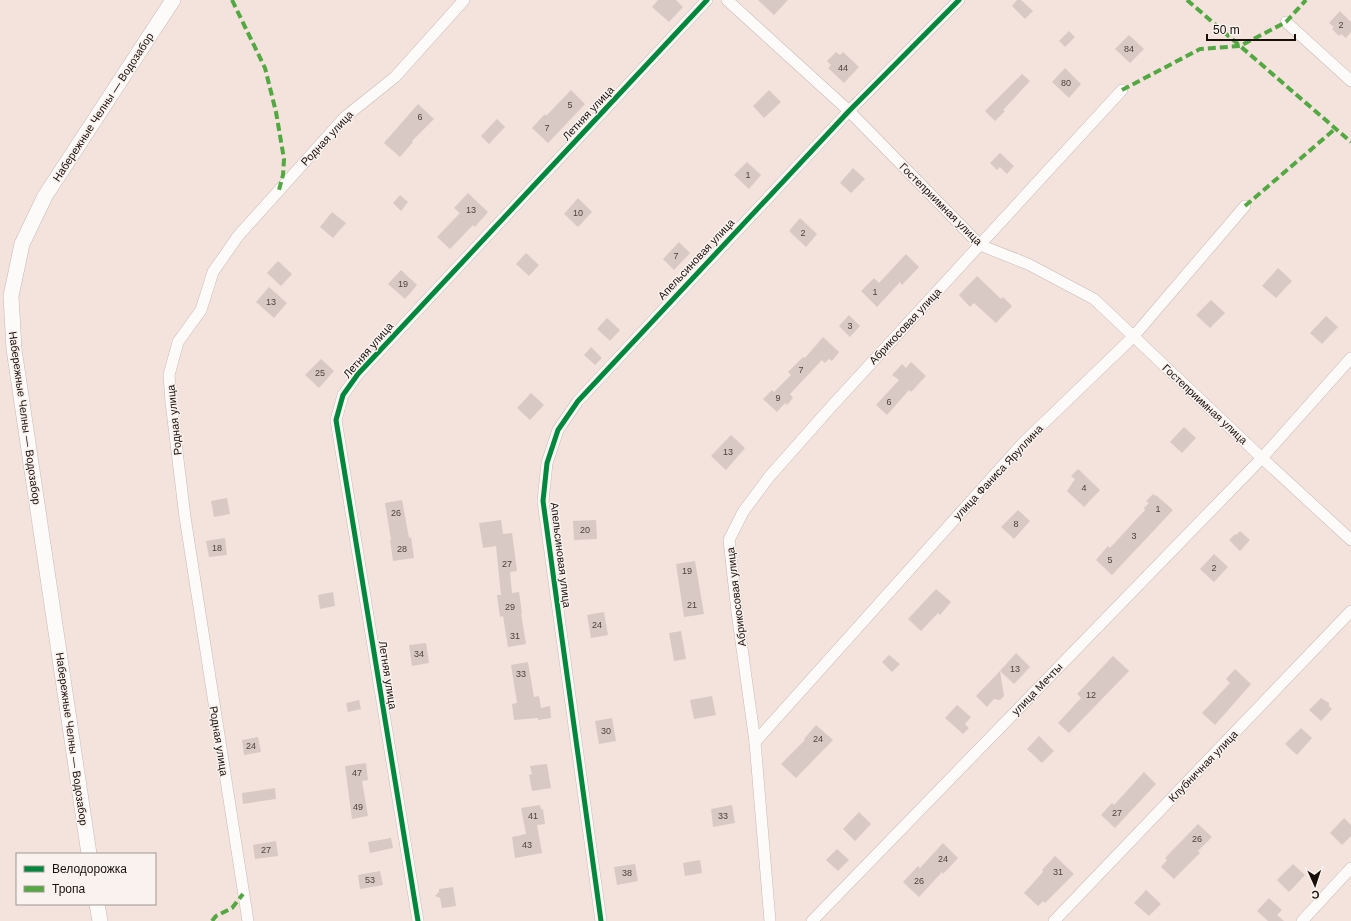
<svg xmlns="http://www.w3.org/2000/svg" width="1351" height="921" font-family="Arial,sans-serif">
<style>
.building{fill:#d8c9c4}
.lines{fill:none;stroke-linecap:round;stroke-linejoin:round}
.street-casing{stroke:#c8bab4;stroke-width:12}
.secondary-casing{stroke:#c8bab4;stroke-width:16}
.street{stroke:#fdfbfa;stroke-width:11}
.secondary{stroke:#fdfbfa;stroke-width:15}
.quiet{stroke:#52a841;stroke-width:4;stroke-dasharray:8 4;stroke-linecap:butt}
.cycleway-casing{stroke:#f9f2ee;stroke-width:8}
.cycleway{stroke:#00873e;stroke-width:5}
.labels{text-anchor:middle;stroke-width:3;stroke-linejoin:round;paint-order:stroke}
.number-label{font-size:9px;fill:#4c3f3a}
.street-label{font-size:11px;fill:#1a0e09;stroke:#f9f2ee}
</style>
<rect width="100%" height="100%" fill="#f3e3dc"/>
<!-- building -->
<g class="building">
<polygon points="658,0 676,0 683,7 669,22 652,7"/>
<polygon points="758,0 788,0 774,15"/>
<polygon points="1017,0 1021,0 1033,11 1025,19 1012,6"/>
<polygon points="1340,11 1351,22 1351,32 1346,38 1341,34 1339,36 1332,29 1334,27 1329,23"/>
<polygon points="1069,31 1075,37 1065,47 1059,41"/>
<polygon points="1129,35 1144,49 1130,63 1115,49"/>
<polygon points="836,52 840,55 843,52 859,67 844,83 828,68 831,65 827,61"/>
<polygon points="1065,68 1081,84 1069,98 1052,82"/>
<polygon points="1022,74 1030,81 1003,110 1005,111 995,121 985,111"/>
<polygon points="571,90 585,104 548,143 532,128 545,114 546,116"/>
<polygon points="769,90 781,102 764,118 753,106"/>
<polygon points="418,104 434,119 412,141 413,142 400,157 384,143"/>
<polygon points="497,119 505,127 489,144 481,136"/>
<polygon points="1000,153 1014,166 1007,174 1000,167 997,170 990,163"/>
<polygon points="747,162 761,175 749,189 734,175"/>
<polygon points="853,168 865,179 851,193 840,183"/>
<polygon points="468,193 488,212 475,227 473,225 450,249 437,237 460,213 454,208"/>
<polygon points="400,195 408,202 401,211 393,203"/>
<polygon points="578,198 592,212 578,227 564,214"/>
<polygon points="332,212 346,223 333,238 320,227"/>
<polygon points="800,218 817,234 806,247 789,231"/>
<polygon points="679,242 690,253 674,270 663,259"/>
<polygon points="526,253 539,265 529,276 516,264"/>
<polygon points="906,254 919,267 902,285 900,282 877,307 861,291 874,278 879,283"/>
<polygon points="278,261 292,274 281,286 267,273"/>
<polygon points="1278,268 1292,281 1276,298 1262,286"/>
<polygon points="401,270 417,285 405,299 388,284"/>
<polygon points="977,276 1001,299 1003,297 1012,306 996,323 974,303 970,307 959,295"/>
<polygon points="269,287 287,303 274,318 256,302"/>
<polygon points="1211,300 1225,313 1210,328 1196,315"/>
<polygon points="849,315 860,326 850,337 839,326"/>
<polygon points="1326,316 1338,327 1322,344 1310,333"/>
<polygon points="607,318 620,330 610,341 597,329"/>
<polygon points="823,337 839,352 832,361 829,359 825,363 822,360 790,394 793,398 787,405 785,403 777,412 763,399 772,390 774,392 791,375 788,372 803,357 805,358"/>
<polygon points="591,347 602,358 595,365 584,355"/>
<polygon points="321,359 334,371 319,388 305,375"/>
<polygon points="911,362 926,376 911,392 909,390 887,415 876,405 899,380 892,375 902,364 906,368"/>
<polygon points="531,393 544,405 530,420 517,408"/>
<polygon points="1184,427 1196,438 1182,453 1170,442"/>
<polygon points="731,435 745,448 726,470 711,456"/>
<polygon points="1078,469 1100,490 1084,507 1067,491 1075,479 1071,476"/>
<polygon points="1153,494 1155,496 1156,495 1173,510 1112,575 1096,560 1108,546 1110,548 1145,510 1144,508 1149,503 1146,501"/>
<polygon points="227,498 230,514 214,517 211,501"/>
<polygon points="402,500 409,538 411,537 414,558 393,561 390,540 391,540 385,503"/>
<polygon points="1018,510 1030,521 1014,539 1001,527"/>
<polygon points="501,520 503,534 512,533 517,571 510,572 512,593 519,592 522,613 521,613 526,644 508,647 503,616 500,617 497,595 501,595 496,546 483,548 479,523"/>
<polygon points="596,520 597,539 574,540 573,521"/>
<polygon points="1240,531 1250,540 1240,551 1229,540 1235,534 1236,535"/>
<polygon points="225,538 227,555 209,557 206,541"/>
<polygon points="1214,554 1228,567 1214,582 1200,569"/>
<polygon points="695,561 704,614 684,617 676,564"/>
<polygon points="936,589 951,602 940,615 938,613 921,631 908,619"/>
<polygon points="333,592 335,606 320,609 318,595"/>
<polygon points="604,612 608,635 591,638 587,615"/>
<polygon points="681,631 686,659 674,661 669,633"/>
<polygon points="426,643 429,663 412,666 409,645"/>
<polygon points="1016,653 1030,667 1014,684 1000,671"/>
<polygon points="889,655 900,664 892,672 882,662"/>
<polygon points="1113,656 1129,671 1069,733 1058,723 1081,698 1077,694"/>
<polygon points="528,662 534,697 539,696 541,708 550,706 551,718 538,720 538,718 514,720 512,704 517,703 511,665"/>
<polygon points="1235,669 1251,684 1215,725 1202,713 1230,683 1226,679"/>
<polygon points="1000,671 1004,696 1000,700 994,699 987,707 976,696"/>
<polygon points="712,696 716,715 694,719 690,700"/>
<polygon points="1321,698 1329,703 1329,706 1332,709 1321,721 1309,710"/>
<polygon points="359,700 361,709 348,712 346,703"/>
<polygon points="957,705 971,717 965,724 969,728 963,734 945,718"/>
<polygon points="612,718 616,741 599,744 595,721"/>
<polygon points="816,725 833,740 796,778 781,764 805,740 804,739"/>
<polygon points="1301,728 1312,738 1297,755 1285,744"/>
<polygon points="1039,736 1054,751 1042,763 1027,749"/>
<polygon points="258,737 261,752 244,755 242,740"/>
<polygon points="366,763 368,780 362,781 368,816 352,819 345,766"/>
<polygon points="547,764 551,788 532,791 529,775 532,774 530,766"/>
<polygon points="1144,772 1156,784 1115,828 1101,815 1112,803 1114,805"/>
<polygon points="275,788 276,799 243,804 242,793"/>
<polygon points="540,805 541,809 543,809 545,824 537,825 542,853 515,858 512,837 526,834 521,808"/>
<polygon points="732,805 735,823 713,827 711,809"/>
<polygon points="859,812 871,824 855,841 843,829"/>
<polygon points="1344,818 1351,825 1351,836 1342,845 1330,833"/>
<polygon points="1198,824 1212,837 1198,851 1200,853 1174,879 1161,867 1167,860 1165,858"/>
<polygon points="391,838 393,848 370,853 368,842"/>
<polygon points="276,841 278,856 255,859 253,845"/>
<polygon points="943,843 958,858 943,874 942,872 919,897 903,882 918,866 920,868"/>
<polygon points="837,849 849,860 838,871 826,860"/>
<polygon points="1055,856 1074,874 1045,903 1043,901 1038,906 1024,893 1043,872 1042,870"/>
<polygon points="700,860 702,873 685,876 683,863"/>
<polygon points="635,864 638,881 617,885 614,867"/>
<polygon points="1293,864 1305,875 1289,892 1277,880"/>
<polygon points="380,871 383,885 360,889 358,875"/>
<polygon points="453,887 456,906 442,908 440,898 435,896 439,892 439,889"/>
<polygon points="1146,890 1161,904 1149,916 1134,903"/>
<polygon points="1269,898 1282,910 1277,915 1284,921 1268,921 1257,911"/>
</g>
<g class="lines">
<defs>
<g id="street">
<polyline points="727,0 849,111 980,245 1028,264 1094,299 1262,458 1351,540"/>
<polyline points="1286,22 1351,81"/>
<polyline points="755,742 1023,443 1133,337 1245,206"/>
<polyline points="248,921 185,517 171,402 169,375 178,342 201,310 213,272 238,236 345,117 395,77 464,0"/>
<polyline points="418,921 336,420 343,395 358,374 707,0"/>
<polyline points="601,921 543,501 547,463 558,430 578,401 849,111 959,0"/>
<polyline points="770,921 755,742 737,612 729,540 743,512 769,477 830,408 1122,90"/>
<polyline points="812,921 1262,458 1351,358"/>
<polyline points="1054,921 1351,611"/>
<polyline points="1302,921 1351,868"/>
</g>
<g id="secondary">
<polyline points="89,854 14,349 11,296 22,244 45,196 173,0"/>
<polyline points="97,904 100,921"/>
</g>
</defs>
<!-- street casing -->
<use href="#street" class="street-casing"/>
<!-- secondary casing -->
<use href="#secondary" class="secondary-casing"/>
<!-- street -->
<use href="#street" class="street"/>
<!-- secondary -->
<use href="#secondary" class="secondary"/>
<!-- quiet -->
<g class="quiet">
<polyline points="232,0 265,68 276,112 284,159 283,175 279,190"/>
<polyline points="1187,0 1351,142"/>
<polyline points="1122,90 1200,49 1240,46 1286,22 1306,0"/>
<polyline points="1245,206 1335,129"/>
<polyline points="212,921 216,916 232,908 243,894"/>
</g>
<defs>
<g id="cycleway">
<polyline points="418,921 336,420 343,395 358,374 707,0"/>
<polyline points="601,921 543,501 547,463 558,430 578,401 849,111 959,0"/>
</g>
</defs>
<!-- cycleway casing -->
<use href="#cycleway" class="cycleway-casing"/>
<!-- cycleway -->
<use href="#cycleway" class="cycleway"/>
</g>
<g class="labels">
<!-- number labels -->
<g class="number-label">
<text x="1341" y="28">2</text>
<text x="1129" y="52">84</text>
<text x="843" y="71">44</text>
<text x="1066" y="86">80</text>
<text x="570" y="108">5</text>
<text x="420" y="120">6</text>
<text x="547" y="131">7</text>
<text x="748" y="178">1</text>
<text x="471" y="213">13</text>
<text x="578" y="216">10</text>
<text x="803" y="236">2</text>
<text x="676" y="259">7</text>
<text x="403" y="287">19</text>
<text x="875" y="295">1</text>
<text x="271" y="305">13</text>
<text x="850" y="329">3</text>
<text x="801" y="373">7</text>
<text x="320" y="376">25</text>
<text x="778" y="401">9</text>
<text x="889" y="405">6</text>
<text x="728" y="455">13</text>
<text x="1084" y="491">4</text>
<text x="1158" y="512">1</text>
<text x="396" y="516">26</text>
<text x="1016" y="527">8</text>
<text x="585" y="533">20</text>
<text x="1134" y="539">3</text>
<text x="217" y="551">18</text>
<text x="402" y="552">28</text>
<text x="1110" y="563">5</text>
<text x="507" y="567">27</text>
<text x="1214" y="571">2</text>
<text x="687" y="574">19</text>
<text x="692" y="608">21</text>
<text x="510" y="610">29</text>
<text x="597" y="628">24</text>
<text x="515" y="639">31</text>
<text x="419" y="657">34</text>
<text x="1015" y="672">13</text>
<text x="521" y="677">33</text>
<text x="1091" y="698">12</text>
<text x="606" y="734">30</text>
<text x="818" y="742">24</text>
<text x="251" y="749">24</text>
<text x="357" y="776">47</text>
<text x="358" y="810">49</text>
<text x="1117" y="816">27</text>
<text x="533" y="819">41</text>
<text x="723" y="819">33</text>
<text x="1197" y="842">26</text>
<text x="527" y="848">43</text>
<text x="266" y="853">27</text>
<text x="943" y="862">24</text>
<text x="1058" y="875">31</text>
<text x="627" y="876">38</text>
<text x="370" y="883">53</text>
<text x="919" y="884">26</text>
</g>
<!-- street labels -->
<g class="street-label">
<text transform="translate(103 107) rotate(-57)" y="4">Набережные Челны — Водозабор</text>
<text transform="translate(588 113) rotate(-47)" y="4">Летняя улица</text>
<text transform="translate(327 138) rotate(-47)" y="4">Родная улица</text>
<text transform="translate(941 204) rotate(45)" y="4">Гостеприимная улица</text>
<text transform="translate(696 259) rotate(-47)" y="4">Апельсиновая улица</text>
<text transform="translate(905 326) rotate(-47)" y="4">Абрикосовая улица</text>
<text transform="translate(368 350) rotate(-49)" y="4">Летняя улица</text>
<text transform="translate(1205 404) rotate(43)" y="4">Гостеприимная улица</text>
<text transform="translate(25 418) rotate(82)" y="4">Набережные Челны — Водозабор</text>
<text transform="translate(174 420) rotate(-96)" y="4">Родная улица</text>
<text transform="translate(998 472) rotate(-47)" y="4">улица Фаниса Яруллина</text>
<text transform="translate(561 555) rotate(83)" y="4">Апельсиновая улица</text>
<text transform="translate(736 597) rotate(-97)" y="4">Абрикосовая улица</text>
<text transform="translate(388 675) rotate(81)" y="4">Летняя улица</text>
<text transform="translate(1037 689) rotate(-46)" y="4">улица Мечты</text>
<text transform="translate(72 739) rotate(82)" y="4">Набережные Челны — Водозабор</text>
<text transform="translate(219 741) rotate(81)" y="4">Родная улица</text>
<text transform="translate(1203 766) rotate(-46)" y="4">Клубничная улица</text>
</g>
</g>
<!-- legend -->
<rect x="16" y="853" width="140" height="52" fill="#f9f2ee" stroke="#a09792"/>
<rect x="24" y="866" width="20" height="6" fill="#00873e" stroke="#a09792"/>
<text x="52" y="873" font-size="12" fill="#1a0e09">Велодорожка</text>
<rect x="24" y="886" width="20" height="6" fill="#52a841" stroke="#a09792"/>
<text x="52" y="893" font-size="12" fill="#1a0e09">Тропа</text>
<!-- north arrow -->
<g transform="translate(1315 885) rotate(177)" stroke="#f9f2ee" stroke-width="3" paint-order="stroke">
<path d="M0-3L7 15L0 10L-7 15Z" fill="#1a0e09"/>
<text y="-6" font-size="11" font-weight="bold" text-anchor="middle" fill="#1a0e09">С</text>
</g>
<!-- scale -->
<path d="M1207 34v6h88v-6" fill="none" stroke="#1a0e09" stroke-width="2"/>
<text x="1213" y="34" font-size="12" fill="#1a0e09" stroke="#f9f2ee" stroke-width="3" paint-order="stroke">50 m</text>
</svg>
